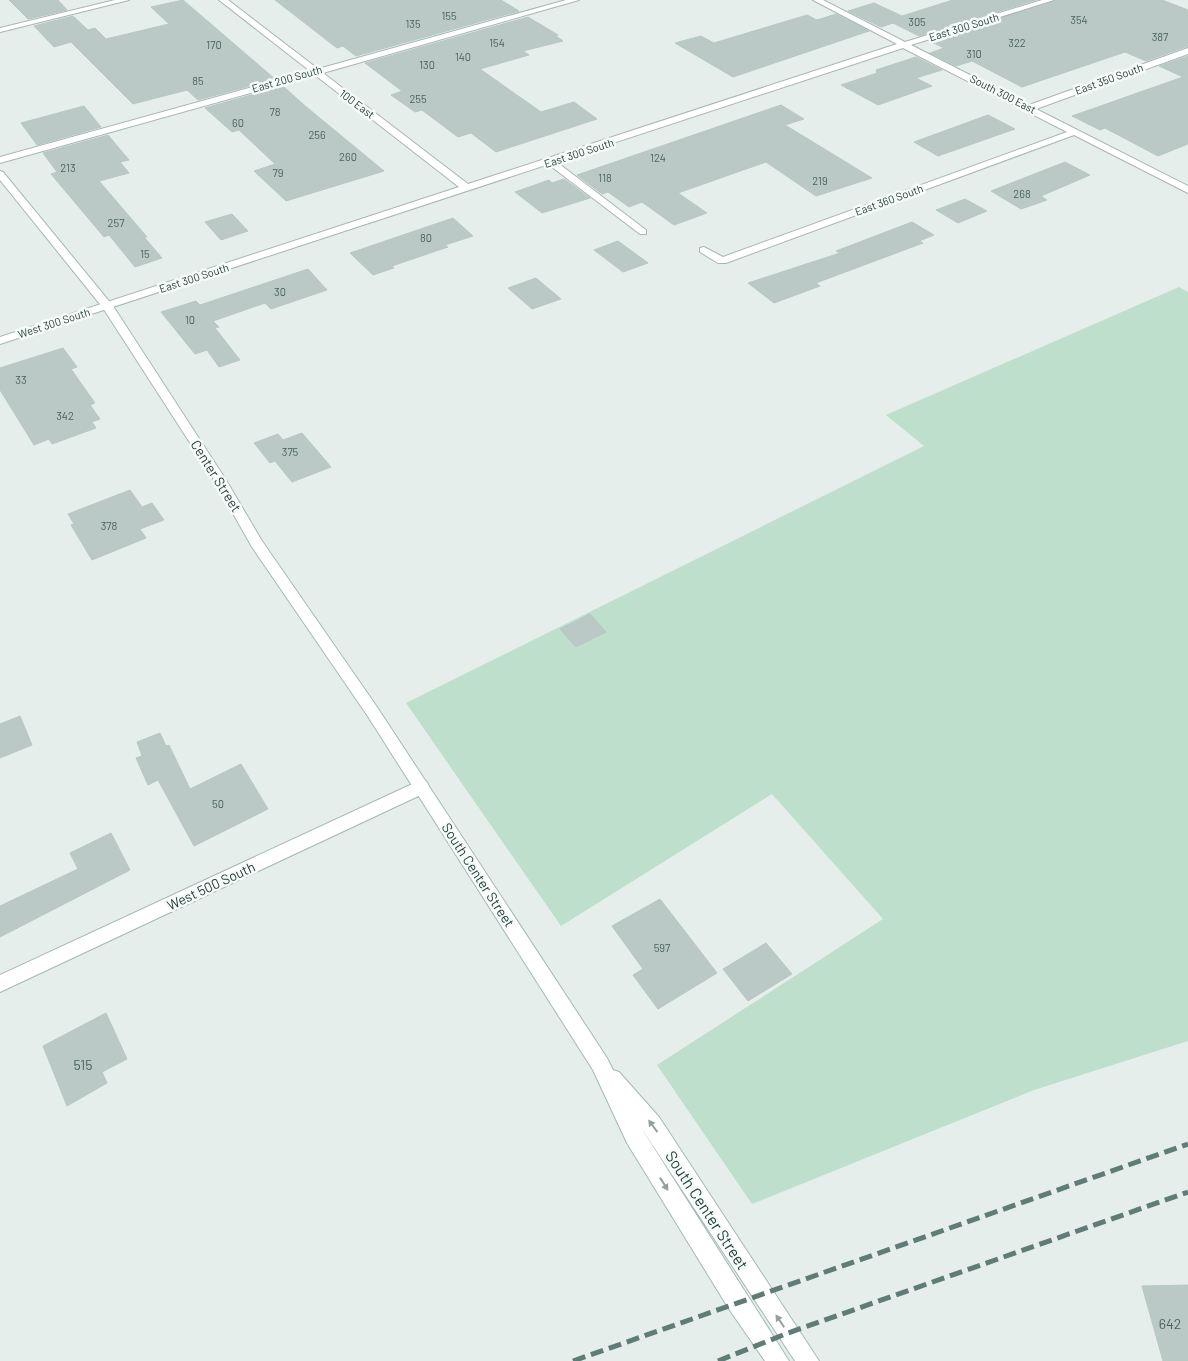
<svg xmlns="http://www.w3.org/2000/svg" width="1188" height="1361" font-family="Barlow,sans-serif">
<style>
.green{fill:#bedfcb}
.building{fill:#bac9c5;stroke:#b7c8c3}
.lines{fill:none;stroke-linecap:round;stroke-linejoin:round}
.lane-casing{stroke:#a7b7b3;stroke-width:2}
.street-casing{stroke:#a7b7b3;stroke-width:2}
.secondary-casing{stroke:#a3bab5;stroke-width:2}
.lane{fill:#fff;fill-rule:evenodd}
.street{fill:#fff;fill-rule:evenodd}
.secondary{fill:#fff;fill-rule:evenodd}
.rail{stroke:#5f7c77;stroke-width:5;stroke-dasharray:13 6;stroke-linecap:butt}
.oneway{fill:#92a09e}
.labels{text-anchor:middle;stroke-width:5;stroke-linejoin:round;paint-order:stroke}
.number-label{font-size:11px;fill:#4a635e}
.far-street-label{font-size:11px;fill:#24413c;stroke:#f6faf9}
.street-label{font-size:14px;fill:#24413c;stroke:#f6faf9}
.near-number-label{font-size:14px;fill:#4a635e}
.near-street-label{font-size:16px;fill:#24413c;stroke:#f6faf9}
</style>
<rect width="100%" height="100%" fill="#e5eeeb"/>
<!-- green -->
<polygon class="green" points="1179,287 1188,292 1188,1041 1034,1090 752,1204 657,1065 883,919 772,794 561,926 406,703 924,446 886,415"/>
<!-- building -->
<g class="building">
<polygon points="9,0 58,0 67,10 28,19"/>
<polygon points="183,0 275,79 198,100 187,90 133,104 71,42 54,47 34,26 73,16 88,30 95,28 106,39 169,24 151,7"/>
<polygon points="275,0 501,0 519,11 356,56 343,46 337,48"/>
<polygon points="953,0 1036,0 919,36 893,23 881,27 848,11 874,3 902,16"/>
<polygon points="1056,0 1162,0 1188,10 1188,46 1146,61 1125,52 1022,87 972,61 956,66 930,53 944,48 930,41"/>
<polygon points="836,14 869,31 733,77 675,43 701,36 714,43 807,15 817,20"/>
<polygon points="528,17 558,35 556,36 563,41 523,51 529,55 480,69 541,112 574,102 597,119 496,152 471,133 458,137 422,110 415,112 391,95 402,91 365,63"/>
<polygon points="1188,56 1188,144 1158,156 1105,128 1100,130 1072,116 1183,77 1159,66"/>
<polygon points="916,57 942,70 916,78 932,86 878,105 841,85 877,73 876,70"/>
<polygon points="283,86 304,105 384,171 286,201 254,171 275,164 239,130 232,132 205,108"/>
<polygon points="781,105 804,119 785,125 872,178 816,196 766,162 678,193 707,213 674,225 642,202 629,207 608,192 602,194 577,175"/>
<polygon points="84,106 101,127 37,145 21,123"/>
<polygon points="988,115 1015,129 938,156 914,142"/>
<polygon points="108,135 129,160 120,162 129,173 99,181 147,237 144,237 162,258 135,267 109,235 104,237 51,174 57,172 43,153"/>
<polygon points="1065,162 1090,175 1041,196 1047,200 1021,209 991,191"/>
<polygon points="564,179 590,198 542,213 515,192 549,180 552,183"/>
<polygon points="965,199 987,211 958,223 936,210"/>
<polygon points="232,214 248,231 221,240 205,222"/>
<polygon points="453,218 473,236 445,245 448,247 392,266 394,268 373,275 350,253"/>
<polygon points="912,222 934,235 919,241 923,243 816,283 820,286 774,303 748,283 840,253 836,251"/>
<polygon points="618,241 648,263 623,272 594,250"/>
<polygon points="308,269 327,290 271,309 265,303 213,321 219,327 215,328 240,360 219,367 207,350 195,354 161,312 196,301 200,305"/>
<polygon points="536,278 561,299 532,309 508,288"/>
<polygon points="63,348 77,367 71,369 95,403 90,405 100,419 92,422 96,428 52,444 49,439 34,445 0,390 0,368"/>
<polygon points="302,433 331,467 292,482 275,461 270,463 254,443 278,434 283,440"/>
<polygon points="130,490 142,507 152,503 164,520 140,529 146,538 92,560 71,525 74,524 68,514"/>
<polygon points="590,614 606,632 576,647 560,629"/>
<polygon points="20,716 32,745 0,758 0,724"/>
<polygon points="160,733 166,746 169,745 190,789 241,764 268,809 194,846 158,780 148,785 136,758 142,756 137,742"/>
<polygon points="111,833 130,870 0,937 0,906 78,869 70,853"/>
<polygon points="660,899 717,973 658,1009 633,975 643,969 612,926"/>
<polygon points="766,943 792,974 748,1001 723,969"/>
<polygon points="106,1013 127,1059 102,1072 107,1083 67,1106 43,1046"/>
<polygon points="1188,1285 1188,1361 1163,1361 1142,1286"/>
</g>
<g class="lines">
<defs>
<polygon id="lane" points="548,160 554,160 646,230 646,234 640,234 548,164"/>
<g id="street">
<polygon points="115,0 129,0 0,32 0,28"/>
<polygon points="219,0 228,0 318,69 566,0 579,0 323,73 468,184 897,44 813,0 823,0 905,42 1042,0 1054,0 911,45 1029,105 1188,48 1188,54 1036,109 1188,186 1188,193 1074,135 726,263 718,263 700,252 700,248 704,247 723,257 1067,132 903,48 0,344 0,337 459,187 315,75 0,163 0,157 310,71"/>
<polygon points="421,780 427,782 429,787 427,792 0,992 0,975"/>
</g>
<polygon id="secondary" points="0,171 3,172 113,306 226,480 262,541 377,707 607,1058 613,1070 619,1072 659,1117 819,1361 795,1361 638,1123 789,1361 765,1361 729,1309 627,1143 593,1070 367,715 252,547 214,480 103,308 0,180"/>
</defs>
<!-- lane casing -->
<use href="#lane" class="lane-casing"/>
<!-- street casing -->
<use href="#street" class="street-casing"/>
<!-- secondary casing -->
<use href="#secondary" class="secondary-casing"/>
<!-- lane -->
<use href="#lane" class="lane"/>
<!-- street -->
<use href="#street" class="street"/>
<!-- secondary -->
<use href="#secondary" class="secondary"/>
<!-- rail -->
<g class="rail">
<polyline points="573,1361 1188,1144"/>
<polyline points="718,1361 788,1333 1188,1192"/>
</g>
</g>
<!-- one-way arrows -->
<defs><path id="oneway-solid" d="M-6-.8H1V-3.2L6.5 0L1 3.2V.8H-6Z" transform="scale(1.25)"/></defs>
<g class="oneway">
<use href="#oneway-solid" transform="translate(653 1126) rotate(-126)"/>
<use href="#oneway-solid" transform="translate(664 1184) rotate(58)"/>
<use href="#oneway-solid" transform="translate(780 1321) rotate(-124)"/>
</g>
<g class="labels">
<!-- number labels -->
<g class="number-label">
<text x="449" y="20">155</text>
<text x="1079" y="24">354</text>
<text x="917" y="26">305</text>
<text x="413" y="28">135</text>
<text x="1160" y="41">387</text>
<text x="497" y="47">154</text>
<text x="1017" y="47">322</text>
<text x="214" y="49">170</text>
<text x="974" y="58">310</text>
<text x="463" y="61">140</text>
<text x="427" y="69">130</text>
<text x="198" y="85">85</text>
<text x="418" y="103">255</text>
<text x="275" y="116">78</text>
<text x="238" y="127">60</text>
<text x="317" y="139">256</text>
<text x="348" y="161">260</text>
<text x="658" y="162">124</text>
<text x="68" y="172">213</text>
<text x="278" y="177">79</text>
<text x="605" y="182">118</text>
<text x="820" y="185">219</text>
<text x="1022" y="198">268</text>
<text x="116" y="227">257</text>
<text x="426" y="242">80</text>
<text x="145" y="258">15</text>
<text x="280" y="296">30</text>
<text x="190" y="324">10</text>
<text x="21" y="384">33</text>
<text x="65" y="420">342</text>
<text x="290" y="456">375</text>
<text x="109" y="530">378</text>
<text x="218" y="808">50</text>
<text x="662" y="952">597</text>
</g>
<!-- far-street labels -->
<g class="far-street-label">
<text transform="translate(964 27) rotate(-17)" y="4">East 300 South</text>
<text transform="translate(287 79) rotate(-16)" y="4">East 200 South</text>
<text transform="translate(1109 79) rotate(-20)" y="4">East 350 South</text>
<text transform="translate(1003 94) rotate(27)" y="4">South 300 East</text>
<text transform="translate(357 104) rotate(37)" y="4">100 East</text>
<text transform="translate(579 153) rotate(-18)" y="4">East 300 South</text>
<text transform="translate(889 200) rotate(-20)" y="4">East 360 South</text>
<text transform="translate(194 278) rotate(-18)" y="4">East 300 South</text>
<text transform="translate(54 323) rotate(-18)" y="4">West 300 South</text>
</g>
<!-- street labels -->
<g class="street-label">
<text transform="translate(216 476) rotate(58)" y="5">Center Street</text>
<text transform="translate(478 875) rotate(57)" y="5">South Center Street</text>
<text transform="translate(211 886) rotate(-25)" y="5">West 500 South</text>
</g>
<!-- near-number labels -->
<g class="near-number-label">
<text x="83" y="1070">515</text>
<text x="1170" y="1329">642</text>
</g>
<!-- near-street labels -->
<g class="near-street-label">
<text transform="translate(707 1210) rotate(57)" y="6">South Center Street</text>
</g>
</g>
</svg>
